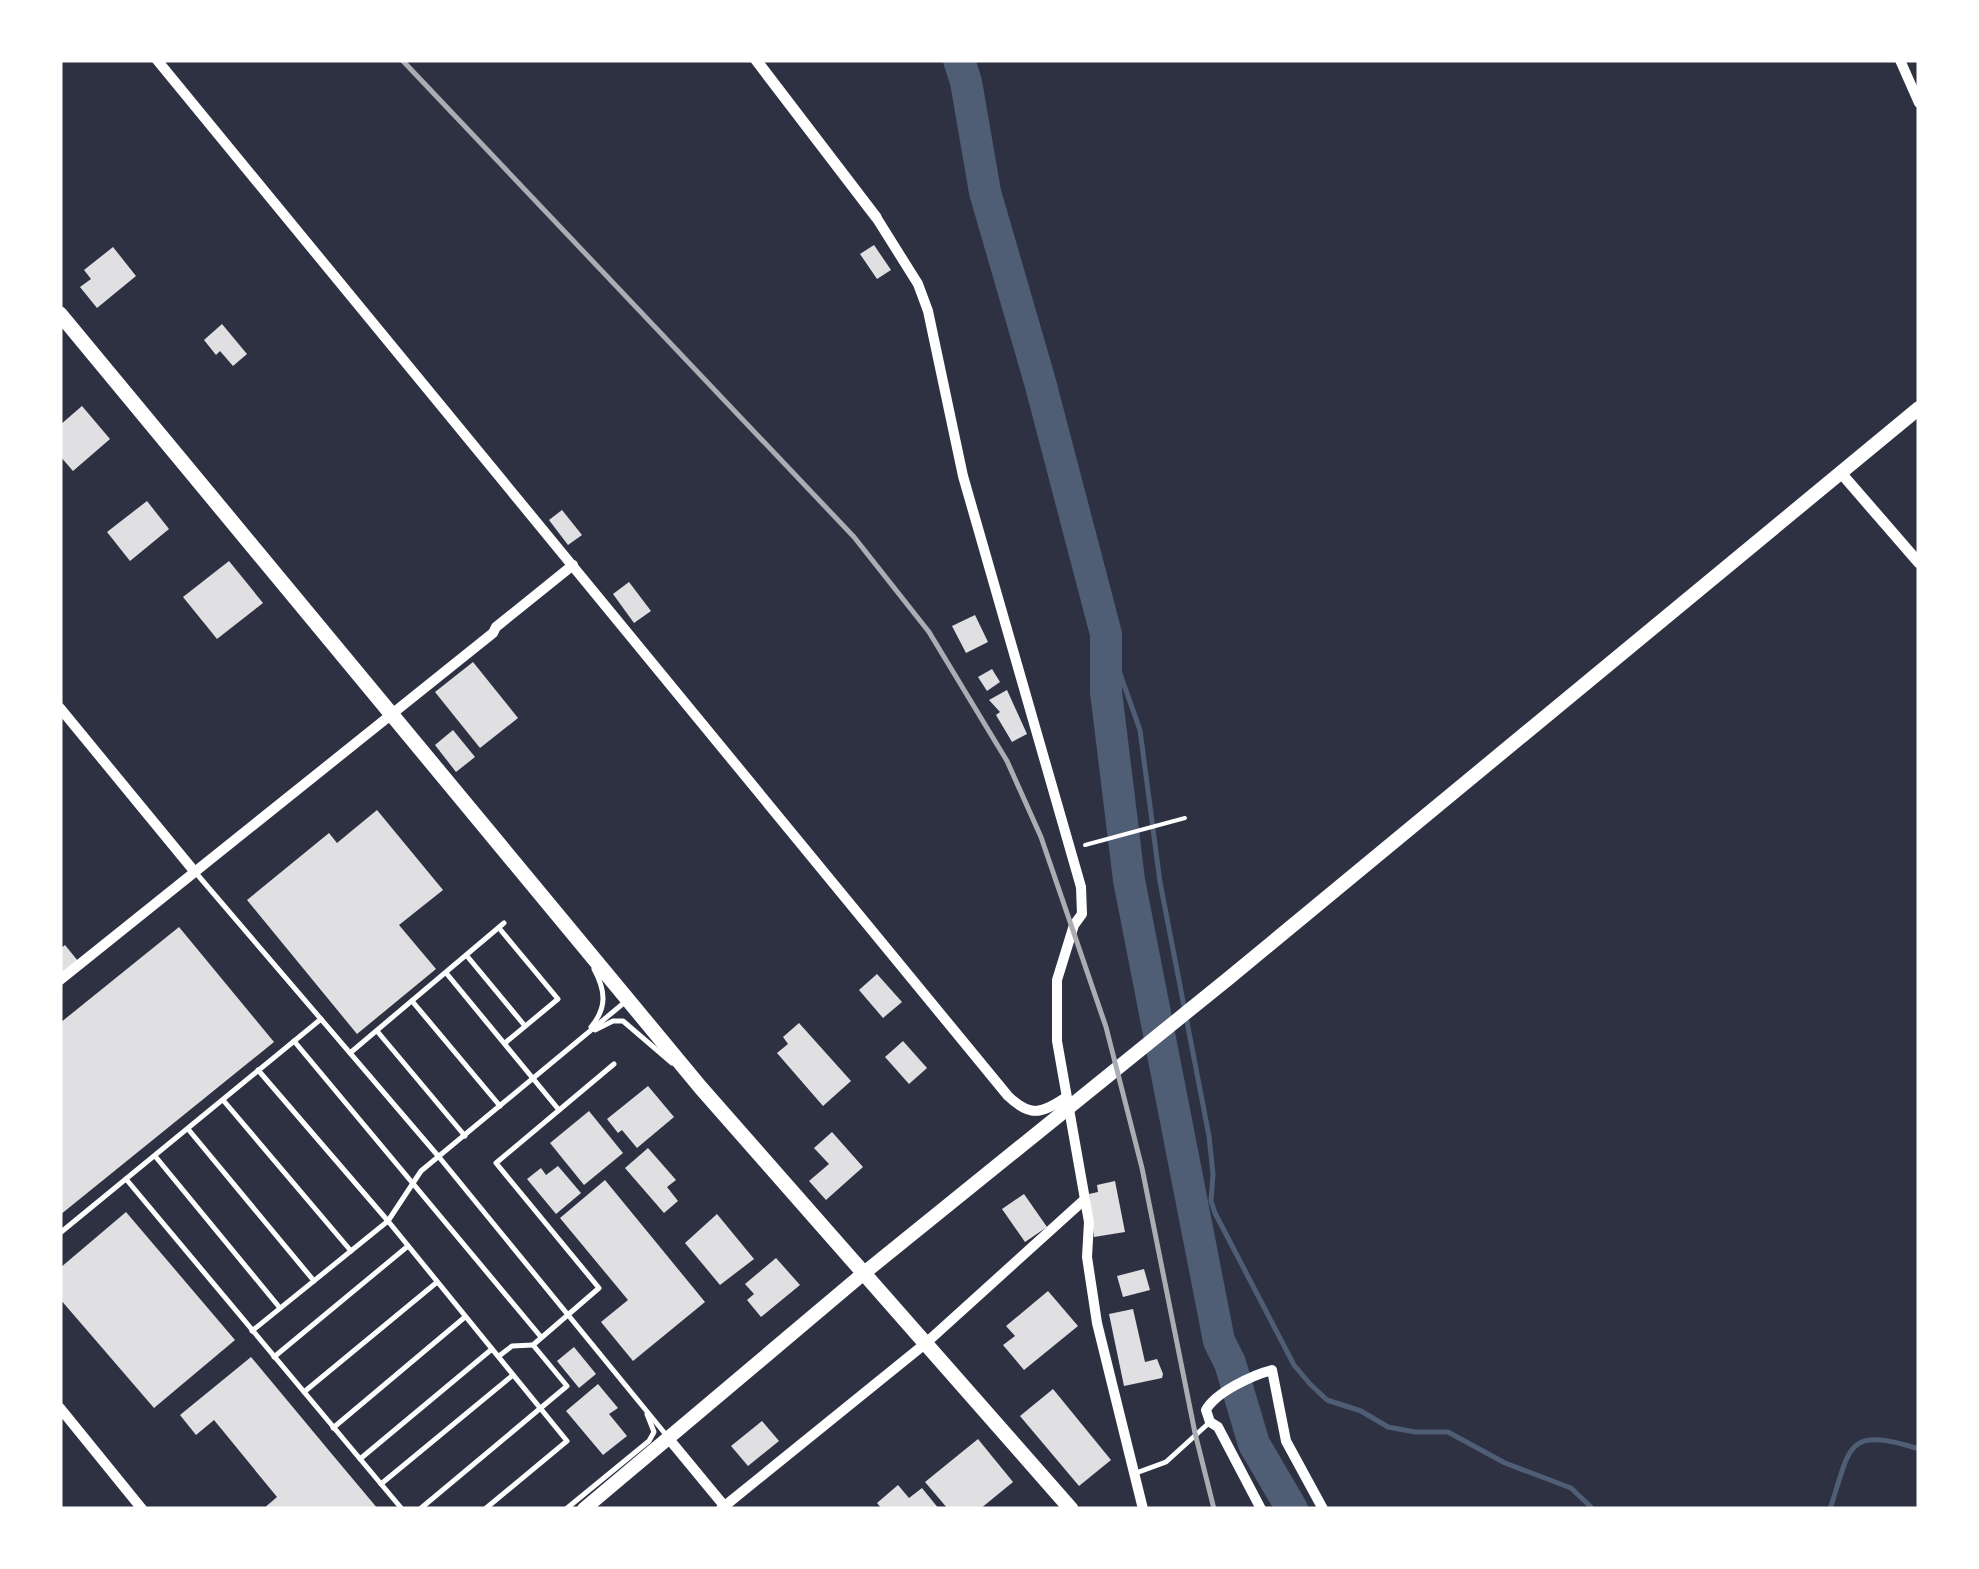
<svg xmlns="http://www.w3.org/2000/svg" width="1979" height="1569" font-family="'Varela Round',sans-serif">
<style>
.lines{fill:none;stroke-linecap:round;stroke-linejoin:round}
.stream{stroke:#4f5d75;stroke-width:5}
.river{stroke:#4f5d75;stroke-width:32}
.building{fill:#e0e0e3}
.path{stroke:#fff;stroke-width:4}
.service{stroke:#fff;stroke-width:5}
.minor{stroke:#fff;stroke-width:10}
.tertiary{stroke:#fff;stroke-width:11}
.secondary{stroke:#fff;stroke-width:14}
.trunk{stroke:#fff;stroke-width:15}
.rail{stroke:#abadb3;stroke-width:5}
</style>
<rect width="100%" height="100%" fill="#2d3142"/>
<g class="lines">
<!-- stream -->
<g class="stream">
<polyline points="1106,634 1140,730 1160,882 1209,1136 1213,1174 1211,1201 1215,1213 1294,1365 1310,1384 1327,1400 1361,1411 1388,1427 1415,1432 1448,1432 1505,1463 1571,1488 1593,1509"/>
<path d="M1830 1509C1851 1446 1845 1426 1919 1449"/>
</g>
<!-- river -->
<polyline class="river" points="959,60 966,82 985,192 1040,382 1106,634 1106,692 1129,880 1219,1341 1230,1363 1254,1444 1292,1509"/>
</g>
<!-- building -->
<g class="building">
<polygon points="874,245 891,270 877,279 860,254"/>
<polygon points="113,247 136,276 97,308 80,287 91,279 84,270"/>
<polygon points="222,324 247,354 233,366 220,351 216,355 204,340"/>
<polygon points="82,406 110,439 73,471 60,456 60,425"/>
<polygon points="147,501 169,529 130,561 107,532"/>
<polygon points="562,510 582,535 568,545 549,520"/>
<polygon points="229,561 263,603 217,639 183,597"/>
<polygon points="629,582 651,611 634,623 613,594"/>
<polygon points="975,615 988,642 966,653 952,626"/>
<polygon points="473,662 518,718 480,748 435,692"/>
<polygon points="992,669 1000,682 987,691 978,677"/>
<polygon points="1007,690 1027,734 1012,742 996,715 1000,712 989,700"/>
<polygon points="453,730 475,757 456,772 435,745"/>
<polygon points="377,810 443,890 399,925 436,969 357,1034 247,900 329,833 337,843"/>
<polygon points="179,927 274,1042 60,1215 60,1023"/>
<polygon points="65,945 78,961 60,976 60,949"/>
<polygon points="877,974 902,1002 883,1018 859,990"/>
<polygon points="799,1023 851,1081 823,1106 777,1053 788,1044 783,1037"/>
<polygon points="903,1041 927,1068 909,1084 885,1057"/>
<polygon points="648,1086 674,1117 637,1148 622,1130 618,1133 607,1119"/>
<polygon points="589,1111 623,1153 584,1185 550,1143"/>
<polygon points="832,1132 863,1167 826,1200 809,1181 829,1164 814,1148"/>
<polygon points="648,1148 676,1180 667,1187 678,1201 664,1213 625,1168"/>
<polygon points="558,1166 581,1193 556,1214 527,1179 541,1168 546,1175"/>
<polygon points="605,1180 705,1302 633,1361 601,1322 628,1300 560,1218"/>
<polygon points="1115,1181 1125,1232 1094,1237 1089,1194 1098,1192 1097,1185"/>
<polygon points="1024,1194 1047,1227 1025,1242 1002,1209"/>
<polygon points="126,1212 235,1340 154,1408 60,1299 60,1268"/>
<polygon points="717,1214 754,1259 720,1285 685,1243"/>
<polygon points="776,1258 800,1285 761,1317 747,1300 754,1294 745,1284"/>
<polygon points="1144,1269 1150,1290 1123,1297 1117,1276"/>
<polygon points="1048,1291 1078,1326 1024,1370 1003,1345 1015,1336 1006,1326"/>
<polygon points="1133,1309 1145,1362 1157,1359 1163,1374 1162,1378 1124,1386 1109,1314"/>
<polygon points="574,1347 596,1374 579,1388 557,1361"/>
<polygon points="251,1357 331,1453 378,1509 263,1509 277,1497 214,1420 196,1435 180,1415"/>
<polygon points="598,1384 618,1408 609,1414 627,1436 603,1455 566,1411"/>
<polygon points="1053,1389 1111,1460 1079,1486 1020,1416"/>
<polygon points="762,1421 779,1441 748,1466 731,1446"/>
<polygon points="978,1439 1013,1482 980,1509 948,1509 925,1482"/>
<polygon points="898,1485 909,1498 922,1488 939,1509 882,1509 877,1503"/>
</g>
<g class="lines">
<!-- path -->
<polyline class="path" points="1085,845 1185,818"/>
<!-- service -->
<g class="service">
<polyline points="196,873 439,1157 667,1436"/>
<polyline points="499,928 558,999 505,1043"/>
<polyline points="467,956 525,1026"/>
<polyline points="447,974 559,1110"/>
<polyline points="412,1001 500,1106"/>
<path d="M591 1027C607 1008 606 991 594 969"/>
<polyline points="595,1030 613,1021 623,1021 672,1063"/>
<polyline points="377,1031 465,1136"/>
<polyline points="294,1041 541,1337"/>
<polyline points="350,1053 504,923"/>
<polyline points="258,1070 388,1221 567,1441 485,1509"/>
<polyline points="223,1100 351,1251"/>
<polyline points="188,1129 314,1281"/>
<polyline points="155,1156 280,1308"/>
<polyline points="126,1179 402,1509"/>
<polyline points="60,1233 321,1019"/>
<polyline points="252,1331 388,1221 421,1171 625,1002"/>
<polyline points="499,1356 512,1346 533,1345"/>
<polyline points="274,1357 408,1246"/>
<polyline points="304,1392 436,1283"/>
<polyline points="333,1428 465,1317"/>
<polyline points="360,1459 492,1349"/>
<polyline points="1136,1473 1166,1462 1210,1422"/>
<polyline points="381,1484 513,1375"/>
<polyline points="420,1509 567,1386 533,1345 599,1288 496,1163 614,1064"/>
<polyline points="566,1509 649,1441 654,1432 647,1414"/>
</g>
<!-- minor -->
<g class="minor">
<path d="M157 60 1008 1096C1030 1117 1041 1114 1065 1098"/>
<polyline points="1900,60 1919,103"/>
<polyline points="876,217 918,284 928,311 963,476 1081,887 1082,914 1074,925 1057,980 1057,1041 1089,1222 1087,1257 1097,1323 1143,1509"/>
<polyline points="60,708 194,871"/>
<polyline points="60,980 493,633 496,627 573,565"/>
<polyline points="60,1408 142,1509"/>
<polyline points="669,1439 726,1508"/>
<polyline points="721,1509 926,1343 1084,1200"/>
<path d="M1261 1509 1218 1427 1210 1422 1206 1410C1215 1393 1252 1375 1272 1370L1286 1441 1323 1509"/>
</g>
<!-- tertiary -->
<g class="tertiary">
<polyline points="756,60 876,217"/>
<polyline points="1841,473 1919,563"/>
</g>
<!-- secondary -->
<polyline class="secondary" points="584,1509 864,1273 1229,978 1919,408"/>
<!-- trunk -->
<polyline class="trunk" points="60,314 701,1088 1071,1509"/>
<!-- rail -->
<polyline class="rail" points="402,60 854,537 929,632 1007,761 1041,837 1106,1027 1142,1168 1195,1433 1214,1509"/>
</g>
<!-- border -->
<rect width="1979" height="1569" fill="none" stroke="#ffffff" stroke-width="125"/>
</svg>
